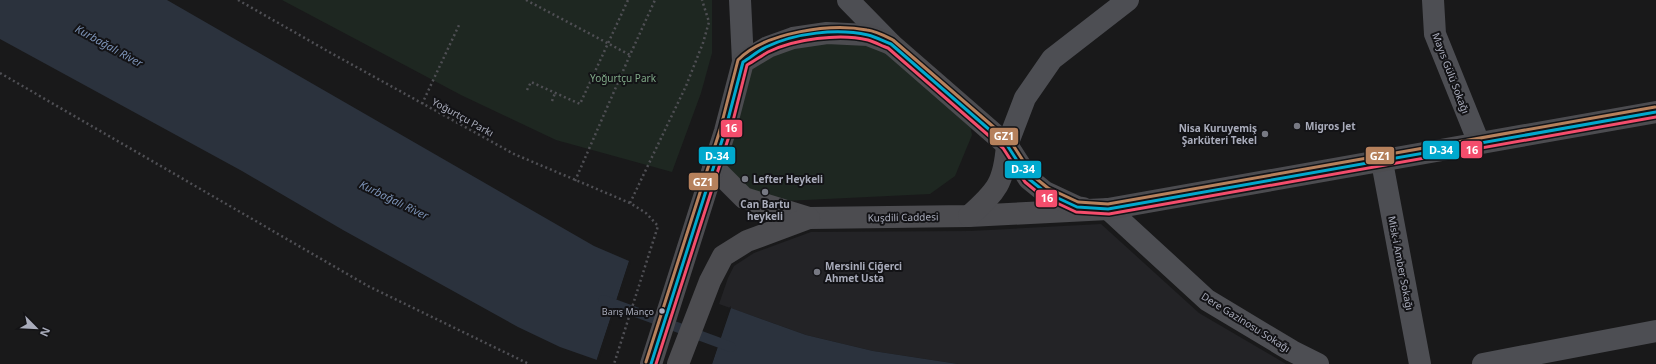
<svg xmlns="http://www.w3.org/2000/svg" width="1656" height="364" font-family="'Noto Sans',sans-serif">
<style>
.built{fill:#232326}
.green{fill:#1e2721}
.water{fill:#2b323d}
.pier{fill:#19191a}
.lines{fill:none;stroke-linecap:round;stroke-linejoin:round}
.stream{stroke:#2b323d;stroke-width:10}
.path{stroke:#4f4f54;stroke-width:2.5;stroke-dasharray:2 3;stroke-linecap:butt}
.minor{stroke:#4d4e53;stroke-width:22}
.tertiary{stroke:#4d4e53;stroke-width:22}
.secondary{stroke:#4c4c50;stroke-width:22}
.bus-1-casing{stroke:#131316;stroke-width:6}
.bus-2-casing{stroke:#131316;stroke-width:6}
.bus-3-casing{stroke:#131316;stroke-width:6}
.bus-1{stroke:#00a9ce;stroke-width:3}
.bus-2{stroke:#f44d6c;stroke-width:3}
.bus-3{stroke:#b6815c;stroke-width:3}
.poi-dot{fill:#777983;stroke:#131316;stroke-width:1.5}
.bus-dot{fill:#a9acbb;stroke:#131316;stroke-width:1.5}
.labels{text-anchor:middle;stroke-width:4;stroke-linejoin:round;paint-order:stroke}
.bus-label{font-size:9px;fill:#a9acbb;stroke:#131316;text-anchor:end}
.street-label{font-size:10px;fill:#a9acbb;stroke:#131316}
.park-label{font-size:10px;fill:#7fa887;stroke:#131316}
.poi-label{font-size:10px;font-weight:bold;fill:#a9acbb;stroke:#131316;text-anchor:start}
.water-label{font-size:11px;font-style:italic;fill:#7e95b9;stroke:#131316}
.line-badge{stroke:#131316;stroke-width:1.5}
.badge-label{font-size:11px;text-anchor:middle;font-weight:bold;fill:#fff}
</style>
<rect width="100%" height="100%" fill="#19191a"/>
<!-- built -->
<polygon class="built" points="1101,224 1199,313 1286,364 958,364 873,351 806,335 719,304 728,278 734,266 754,253 811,232 971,231"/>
<!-- green -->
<g class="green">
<polygon points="282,0 712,0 712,53 701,93 672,172 556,140 461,95"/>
<polygon points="793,41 868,42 922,77 968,115 972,135 955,176 930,194 764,202 722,166 748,75 766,50"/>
</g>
<!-- water -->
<g class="water">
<polygon points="0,0 167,0 594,246 629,261 597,360 560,347 518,327 343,230 242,171 0,39"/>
<polygon points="731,308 806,335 873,351 958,364 712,364"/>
</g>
<!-- pier -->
<g class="pier">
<polygon points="630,259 631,262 599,361 596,362"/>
<polygon points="731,306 712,364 710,364 729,308"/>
</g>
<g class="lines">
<!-- stream -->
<polyline class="stream" points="603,300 731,347"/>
<!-- path -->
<g class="path">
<polyline points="238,0 331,53 514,154 630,203 646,213 658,226 614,364"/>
<polyline points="526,0 630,55"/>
<polyline points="0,73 368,286 529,364"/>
<polyline points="527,90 531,82 580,104 628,0"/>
<polyline points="552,101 555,93"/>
<polyline points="422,104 460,23"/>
<polyline points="575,181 630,55 655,0"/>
<polyline points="630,203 686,86 703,43 709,22 702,0"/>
</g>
<!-- minor -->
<g class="minor">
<polyline points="1433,0 1435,34 1479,143"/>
<polyline points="1007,145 1025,98 1052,59 1128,0"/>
<polyline points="1382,162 1420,364"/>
<polyline points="1483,364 1656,331"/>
</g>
<!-- tertiary -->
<g class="tertiary">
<polyline points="740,0 743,62"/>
<polyline points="848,0 891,44"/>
<polyline points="1108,209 1207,300 1292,351 1318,364"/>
</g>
<!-- secondary -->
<g class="secondary">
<polyline points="713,167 744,198 809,218 969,216 1108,209 1656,112"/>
<path d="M969 216C997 191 1004 183 1007 145"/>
<polyline points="651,364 725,131 743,62 768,47 793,38 827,33 868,35 891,44 1007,145 1029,179 1045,192 1077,207 1083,208"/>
<polyline points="678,364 710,281 723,256 747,241 809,218"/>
</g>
<defs>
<path id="bus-1" d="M651 364 725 131 743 62C751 57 758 51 766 47 795 33 837 28 868 35 876 37 883 41 891 44L1007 145 1029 179 1045 192 1077 207 1108 209 1656 112"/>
<path id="bus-2" d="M656 364 730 133 747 65C754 61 761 56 768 52 794 39 840 33 868 40 875 42 882 46 888 48L1003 148 1025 182 1042 196 1076 212 1109 214 1656 117"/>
<path id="bus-3" d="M646 362 720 130 738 60C765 32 831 23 867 30 876 31 885 36 893 40L1011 142 1033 176 1048 188 1078 202 1108 204 1655 107"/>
</defs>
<!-- bus-1 casing -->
<use href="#bus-1" class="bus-1-casing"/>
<!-- bus-2 casing -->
<use href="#bus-2" class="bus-2-casing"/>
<!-- bus-3 casing -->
<use href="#bus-3" class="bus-3-casing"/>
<!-- bus-1 -->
<use href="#bus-1" class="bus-1"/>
<!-- bus-2 -->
<use href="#bus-2" class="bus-2"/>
<!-- bus-3 -->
<use href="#bus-3" class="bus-3"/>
</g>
<!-- markers -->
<g class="poi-dot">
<circle cx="1297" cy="126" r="4"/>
<circle cx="1265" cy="134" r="4"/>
<circle cx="745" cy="179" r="4"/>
<circle cx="765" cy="192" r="4"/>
<circle cx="817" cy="272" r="4"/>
</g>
<circle class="bus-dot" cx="662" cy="311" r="3.5"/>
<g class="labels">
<!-- bus labels -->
<g class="bus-label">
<text x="654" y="315">Barış Manço</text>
</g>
<!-- street labels -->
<g class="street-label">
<text transform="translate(1451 73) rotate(69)" y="4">Mayıs Gülü Sokağı</text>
<text transform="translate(463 117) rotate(29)" y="4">Yoğurtçu Parkı</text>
<text transform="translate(903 217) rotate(-1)" y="4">Kuşdili Caddesi</text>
<text transform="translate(1401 263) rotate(79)" y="4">Misk-i Amber Sokağı</text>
<text transform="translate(1246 322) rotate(32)" y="4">Dere Gazinosu Sokağı</text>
</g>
<!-- park labels -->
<g class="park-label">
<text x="623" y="82">Yoğurtçu Park</text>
</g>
<!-- poi labels -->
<g class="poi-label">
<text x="1305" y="130">Migros Jet</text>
<text x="1257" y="132" text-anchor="end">Nisa Kuruyemiş<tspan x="1257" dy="12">Şarküteri Tekel</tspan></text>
<text x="753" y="183">Lefter Heykeli</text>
<text x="765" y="208" text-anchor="middle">Can Bartu<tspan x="765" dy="12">heykeli</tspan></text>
<text x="825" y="270">Mersinli Ciğerci<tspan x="825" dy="12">Ahmet Usta</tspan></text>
</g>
<!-- water labels -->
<g class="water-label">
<text transform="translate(109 46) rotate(29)" y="4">Kurbağalı River</text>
<text transform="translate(394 200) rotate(26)" y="4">Kurbağalı River</text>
</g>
</g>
<g class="line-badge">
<rect x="720" y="119" width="23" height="19" rx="4" fill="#f44d6c"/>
<rect x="989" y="127" width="30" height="19" rx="4" fill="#b6815c"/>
<rect x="1460" y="140" width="23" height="19" rx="4" fill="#f44d6c"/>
<rect x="1422" y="140" width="38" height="20" rx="4" fill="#00a9ce"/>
<rect x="1365" y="146" width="30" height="19" rx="4" fill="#b6815c"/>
<rect x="698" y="146" width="38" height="19" rx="4" fill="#00a9ce"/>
<rect x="1004" y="160" width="38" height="19" rx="4" fill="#00a9ce"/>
<rect x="688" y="172" width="31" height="19" rx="4" fill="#b6815c"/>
<rect x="1035" y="189" width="23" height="19" rx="4" fill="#f44d6c"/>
</g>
<g class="badge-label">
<text x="731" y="132">16</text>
<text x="1004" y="140">GZ1</text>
<text x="1472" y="154">16</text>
<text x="1441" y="154">D-34</text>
<text x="1380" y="160">GZ1</text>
<text x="717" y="160">D-34</text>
<text x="1023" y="173">D-34</text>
<text x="703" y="186">GZ1</text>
<text x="1047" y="202">16</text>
</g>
<!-- north arrow -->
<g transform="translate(36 328) rotate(114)" stroke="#131316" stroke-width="3" paint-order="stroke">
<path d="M0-3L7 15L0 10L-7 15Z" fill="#a9acbb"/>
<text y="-6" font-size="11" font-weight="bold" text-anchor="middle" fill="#a9acbb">N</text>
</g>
</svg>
